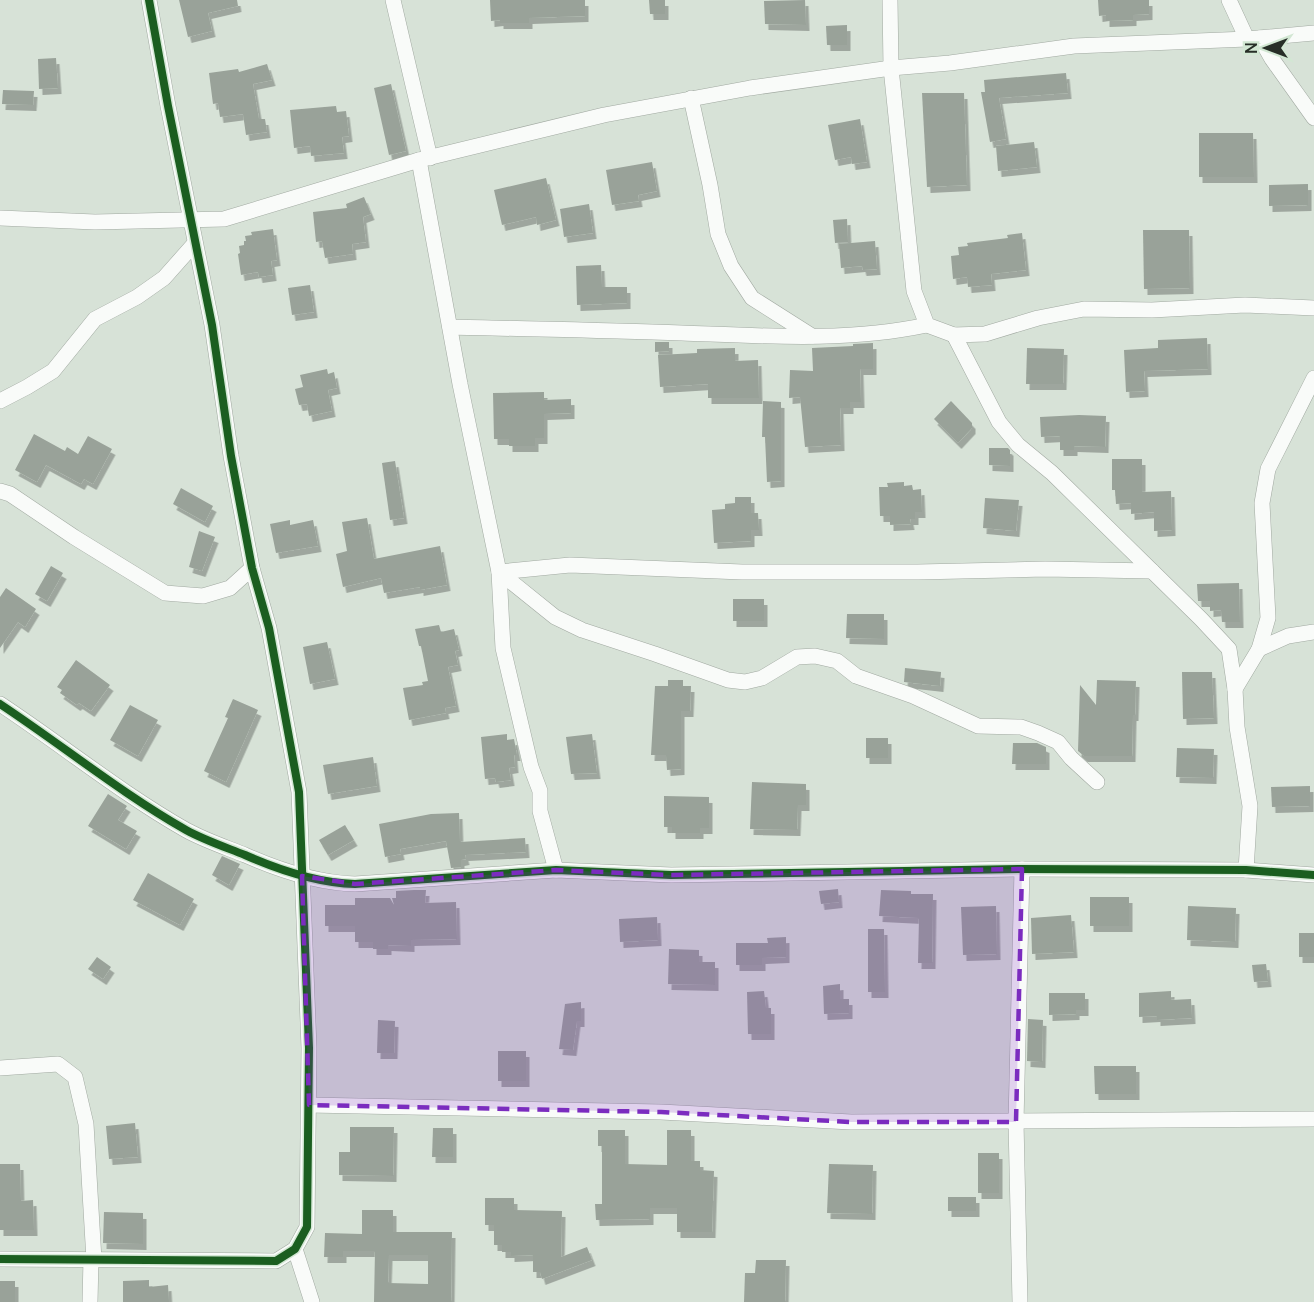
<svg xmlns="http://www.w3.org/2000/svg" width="1314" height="1302" font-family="Manrope,sans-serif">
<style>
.building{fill:#99a299;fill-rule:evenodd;filter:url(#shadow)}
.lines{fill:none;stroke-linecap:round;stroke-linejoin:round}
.street-casing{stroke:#a1a9a1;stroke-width:16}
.street{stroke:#f9fbf9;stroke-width:15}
.cycleway-casing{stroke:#d2e7d3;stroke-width:11}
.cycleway{stroke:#1b5e20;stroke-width:8}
.marked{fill:#7b2cbf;fill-opacity:0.2;stroke:#7b2cbf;stroke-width:4.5;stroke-dasharray:12 8;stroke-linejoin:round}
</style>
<defs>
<filter id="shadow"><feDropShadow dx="3.5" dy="6" stdDeviation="0" flood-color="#0004"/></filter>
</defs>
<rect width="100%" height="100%" fill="#d7e2d7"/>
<!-- building -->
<g class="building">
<polygon points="179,0 237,0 238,6 208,13 212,31 188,37"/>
<polygon points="490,0 585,0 585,16 529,18 529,23 500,23 500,20 491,21"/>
<polygon points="649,0 665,0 665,14 650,14"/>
<polygon points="805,0 806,25 765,24 764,1"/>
<polygon points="1098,0 1149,0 1149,14 1133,15 1133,20 1106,21 1106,15 1099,16"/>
<polygon points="847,25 847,45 827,45 826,26"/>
<polygon points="56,58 58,88 39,89 38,59"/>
<polygon points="267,64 272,80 253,84 259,119 265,119 267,132 246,135 243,114 220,117 218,103 213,104 209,73 238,69 239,72"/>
<polygon points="1066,73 1068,93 999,98 1006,139 990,142 981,92 985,92 984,80"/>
<polygon points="391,84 406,151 389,155 374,88"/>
<polygon points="3,90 34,91 33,105 2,104"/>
<polygon points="922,93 964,93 967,185 927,187"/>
<polygon points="336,106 337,112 346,111 349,136 342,137 344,153 311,156 310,146 294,148 290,110"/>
<polygon points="860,119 867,162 852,164 851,157 835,160 828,125"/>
<polygon points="1199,133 1253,133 1254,177 1199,177"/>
<polygon points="1034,142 1037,167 998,171 996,146"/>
<polygon points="652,162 657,191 638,195 639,201 612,205 606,170"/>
<polygon points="546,178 556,220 537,225 536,217 502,225 494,190"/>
<polygon points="1308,184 1308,205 1269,206 1269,185"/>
<polygon points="364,197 371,214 363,217 366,242 352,244 353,254 325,258 322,241 316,242 313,212 347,208 346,204"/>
<polygon points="589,204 593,233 564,237 560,209"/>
<polygon points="847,219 848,242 835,243 833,220"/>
<polygon points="273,229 277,260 271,261 273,275 259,277 258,272 241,275 238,254 240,253 239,246 244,245 244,241 246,241 245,236 252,235 251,232"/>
<polygon points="1143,230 1189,230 1190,288 1144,289"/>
<polygon points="1022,233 1026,270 991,274 992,285 968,287 967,277 953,279 951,256 959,255 958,247 968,246 967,243 1008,238 1007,235"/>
<polygon points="875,241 877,269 863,270 862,266 841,268 839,244"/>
<polygon points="601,265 602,287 627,287 627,303 577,305 576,266"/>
<polygon points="310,285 314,312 292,315 288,288"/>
<polygon points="1207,338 1208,369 1144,371 1145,391 1126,392 1124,350 1158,348 1158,340"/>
<polygon points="655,342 669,342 669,351 655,352"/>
<polygon points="873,343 873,369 860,369 861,402 850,402 850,408 840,408 841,445 805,447 800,397 789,398 790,370 813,371 812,348 853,346 853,344"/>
<polygon points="735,348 735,361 758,360 759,398 708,398 708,384 660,387 658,355 697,353 697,349"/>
<polygon points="1027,348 1064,349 1063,384 1026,384"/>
<polygon points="327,369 328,374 334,372 337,388 328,390 332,411 309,416 307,404 299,405 295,389 303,387 300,375"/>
<polygon points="544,392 544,400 571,399 571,413 544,414 544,438 535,438 535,446 509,446 509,439 494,439 493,393"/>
<polygon points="763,401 781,402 781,481 767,482 765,437 762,437"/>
<polygon points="951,401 972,423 972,428 958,443 934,419"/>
<polygon points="1079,415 1106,416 1105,447 1074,446 1074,450 1060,450 1060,436 1041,437 1040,417"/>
<polygon points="34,434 65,451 67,447 78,454 88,436 112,449 93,484 84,479 81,484 46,465 37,482 15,470"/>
<polygon points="989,448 1008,448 1010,450 1010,466 989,465"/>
<polygon points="1112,459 1142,459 1142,492 1171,491 1172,530 1154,531 1154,512 1131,514 1131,503 1116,504 1115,490 1112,490"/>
<polygon points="395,461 404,518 390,520 382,463"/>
<polygon points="904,482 904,486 912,485 913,490 921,489 922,512 915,512 915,519 910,519 911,524 890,525 890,516 880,516 879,487 888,487 887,483"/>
<polygon points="181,488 213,506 205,522 173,504"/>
<polygon points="735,497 751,497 751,513 758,513 759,530 751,530 751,541 714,543 712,510 725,509 725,504 735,503"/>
<polygon points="985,498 1019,500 1016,531 983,528"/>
<polygon points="367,518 374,559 440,546 447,585 420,590 420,587 384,593 381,578 343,587 336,554 347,551 342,522"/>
<polygon points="290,520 290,525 313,520 318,546 276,553 270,524"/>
<polygon points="199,531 215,537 202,571 189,567"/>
<polygon points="51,566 63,573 47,601 35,594"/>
<polygon points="1239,583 1240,622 1222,622 1221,610 1210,611 1210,601 1198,601 1197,584"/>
<polygon points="6,588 36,609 25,627 18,622 0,648 0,597"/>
<rect x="733" y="599" width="31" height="22"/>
<polygon points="847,614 884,614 884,639 846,638"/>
<polygon points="439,625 441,632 454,629 459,650 455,651 458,665 448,667 456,706 445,708 446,713 409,720 403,688 423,685 422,682 428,681 421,646 419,646 415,629"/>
<polygon points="327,642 335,679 310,684 303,647"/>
<polygon points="76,660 110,685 91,711 79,703 77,705 60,693 62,690 57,687"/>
<polygon points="905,668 941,672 940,686 904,682"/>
<polygon points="1182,672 1212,672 1214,718 1183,719"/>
<polygon points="668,680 683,680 683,686 691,686 690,711 681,711 681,769 667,770 666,755 651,755 655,686 668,686"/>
<polygon points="1097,680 1136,681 1135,715 1133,715 1132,756 1084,756 1078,751 1080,685 1096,705"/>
<polygon points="233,699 258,710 226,782 204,771 228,718 225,717"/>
<polygon points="130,705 158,720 138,756 110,740"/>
<polygon points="507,734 507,740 514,739 517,755 514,755 515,767 509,768 511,780 496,782 495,778 485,779 481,737"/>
<polygon points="592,734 597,773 571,774 566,737"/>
<rect x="866" y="738" width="22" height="20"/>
<polygon points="1013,743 1037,743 1046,747 1046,764 1012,764"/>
<polygon points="1177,748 1214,749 1213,778 1176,777"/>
<polygon points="373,757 377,786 328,794 323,765"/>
<polygon points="752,782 806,784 806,805 798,805 797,830 750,829"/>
<polygon points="1310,786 1310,806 1272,807 1271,787"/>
<polygon points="108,794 127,806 118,820 137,831 126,849 88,826"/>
<polygon points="664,796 709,797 709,828 700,828 700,833 672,833 672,827 664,827"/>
<polygon points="459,813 460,842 525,838 526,852 465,855 466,859 461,860 461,867 451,868 446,841 400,849 401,854 385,857 379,824 431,814"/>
<polygon points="345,825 354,840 328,855 319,840"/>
<polygon points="222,856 240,864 229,885 212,875"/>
<polygon points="148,873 194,899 180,925 133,900"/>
<polygon points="838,889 839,902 821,904 819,891"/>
<polygon points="414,890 426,890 425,903 456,902 457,939 411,940 411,946 388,945 388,949 373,949 373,942 355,942 355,926 325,926 325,905 355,905 355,898 390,898 394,905 392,898 396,898 396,891"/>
<polygon points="881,890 911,891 911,894 933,894 932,963 918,963 919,918 879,916"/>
<rect x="1090" y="897" width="39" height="29"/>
<polygon points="996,906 997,954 963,955 961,907"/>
<polygon points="1188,906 1236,908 1235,942 1187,940"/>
<polygon points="1071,915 1074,952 1032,954 1031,918"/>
<polygon points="657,917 658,940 620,942 619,919"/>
<polygon points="868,929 884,929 885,992 868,992"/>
<rect x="1299" y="933" width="15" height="24"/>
<polygon points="786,937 786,957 762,958 762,965 736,965 736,943 768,943 767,938"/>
<polygon points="669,949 699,950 699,962 715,962 715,985 668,984"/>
<polygon points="97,957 111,967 103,979 88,969"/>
<polygon points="1266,964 1268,981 1254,982 1252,965"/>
<polygon points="840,984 840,999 849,999 849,1013 824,1014 823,986"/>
<polygon points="764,991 766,1008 771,1008 771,1034 748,1034 747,992"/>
<polygon points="1171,991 1171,1000 1191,999 1192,1018 1157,1020 1157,1016 1139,1017 1139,993"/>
<polygon points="1049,993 1085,993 1085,1010 1076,1010 1076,1014 1049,1015"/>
<polygon points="581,1002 581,1021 577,1021 573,1050 559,1049 565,1004"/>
<polygon points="1028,1019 1043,1020 1042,1062 1027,1061"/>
<polygon points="378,1020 395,1021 394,1053 377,1053"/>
<rect x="498" y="1051" width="28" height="30"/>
<polygon points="1094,1066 1136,1066 1136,1094 1095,1094"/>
<polygon points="135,1123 138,1157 109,1159 106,1126"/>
<polygon points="350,1127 394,1127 393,1176 339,1175 339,1152 350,1152"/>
<polygon points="433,1128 453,1128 453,1157 432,1157"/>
<polygon points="598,1130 625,1130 625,1164 667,1165 667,1130 691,1130 691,1161 700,1161 700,1170 714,1171 712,1232 677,1232 677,1208 650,1208 650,1219 596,1220 595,1204 602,1204 602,1146 598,1146"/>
<rect x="978" y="1153" width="21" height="40"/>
<polygon points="0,1164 20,1164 21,1201 33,1200 34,1230 0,1230"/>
<polygon points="829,1164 873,1165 872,1214 827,1213"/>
<rect x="948" y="1197" width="28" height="14"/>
<polygon points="485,1198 514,1198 514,1210 562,1211 561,1257 587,1247 592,1260 542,1279 540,1272 533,1272 533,1255 511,1256 511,1252 502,1252 502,1245 494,1245 494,1225 485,1225"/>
<path d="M362 1210H393V1232H452L451 1302H374L375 1251H343V1257H324L325 1233 362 1234ZM389 1255H428V1284L388 1283Z"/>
<polygon points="104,1212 143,1213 143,1244 103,1243"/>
<polygon points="756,1260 786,1260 785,1302 744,1302 745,1273 755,1273"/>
<polygon points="149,1280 149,1287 168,1285 169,1302 123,1302 123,1281"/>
<rect x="0" y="1281" width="15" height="21"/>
</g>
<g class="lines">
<defs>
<g id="street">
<polyline points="393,0 430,158"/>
<polyline points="890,0 891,68 914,291 927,325 954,335 985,334 1038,318 1084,309 1152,310 1245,305 1314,308"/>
<polyline points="1229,0 1247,39"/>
<polyline points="1260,38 1272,59 1314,118"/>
<polyline points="691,98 710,185 718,234 731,266 752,298 812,336"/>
<polyline points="419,160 460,384 499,572 555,617 582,630 655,654 728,680 745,682 762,678 797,657 815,656 837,661 856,676 913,696 978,726 1021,727 1038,733 1058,742 1071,758 1097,782"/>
<polyline points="0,218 95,222 224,219 419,160 604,115 750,88 891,68 950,63 1074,46 1247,39 1314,33"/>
<path d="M450 327C528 329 605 330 682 333 764 336 847 342 927 325"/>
<polyline points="954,335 999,422 1018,445 1052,473 1201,619 1229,649 1235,689 1237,727 1250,806 1246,870"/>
<polyline points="0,401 27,387 53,371 95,319 137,297 164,278 195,243"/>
<polyline points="0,491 10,494 74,537 165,593 203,596 230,588 252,568"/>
<polyline points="1259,649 1288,636 1314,632"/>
<polyline points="1235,689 1259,649 1268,618 1262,503 1268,469 1314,378"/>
<path d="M0 704C62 745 121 793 186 830 204 840 225 847 245 855 279 870 317 883 355 884L556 870 671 875 1022 869 1246 870 1314 875"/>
<polyline points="556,870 540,811 540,791 531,767 503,648 499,572 570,565 742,572 918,572 1045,569 1152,571"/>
<polyline points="0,1068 58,1064 75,1077 86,1124 94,1260"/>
<polyline points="309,1105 661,1112 851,1122 1314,1119"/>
<polyline points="295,1249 312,1302"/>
<polyline points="0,1259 276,1261 295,1249 307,1227 309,1048 299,792 269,628 252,568 231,456 212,325 168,106 149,0"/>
<polyline points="90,1302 91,1259"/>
<polyline points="1020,1302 1016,1122 1022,869"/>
</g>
</defs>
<!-- street casing -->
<use href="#street" class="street-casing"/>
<!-- street -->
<use href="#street" class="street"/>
<defs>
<g id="cycleway">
<path d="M0 704C62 745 121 793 186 830 204 840 225 847 245 855 279 870 317 883 355 884L556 870 671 875 1022 869 1246 870 1314 875"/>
<polyline points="0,1259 276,1261 295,1249 307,1227 309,1048 299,792 269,628 252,568 231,456 212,325 168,106 149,0"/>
</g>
</defs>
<!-- cycleway casing -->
<use href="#cycleway" class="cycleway-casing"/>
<!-- cycleway -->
<use href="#cycleway" class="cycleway"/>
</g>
<!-- marked area -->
<path class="marked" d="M1022 869 1016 1122H851L661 1112 309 1105 302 876 355 884 556 870 671 875Z"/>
<!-- north arrow -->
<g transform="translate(1266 48) rotate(270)" stroke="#d2e7d3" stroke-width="4.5" paint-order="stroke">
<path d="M0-4.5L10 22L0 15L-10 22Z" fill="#272e27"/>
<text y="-9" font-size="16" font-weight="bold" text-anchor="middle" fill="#272e27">N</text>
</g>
</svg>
